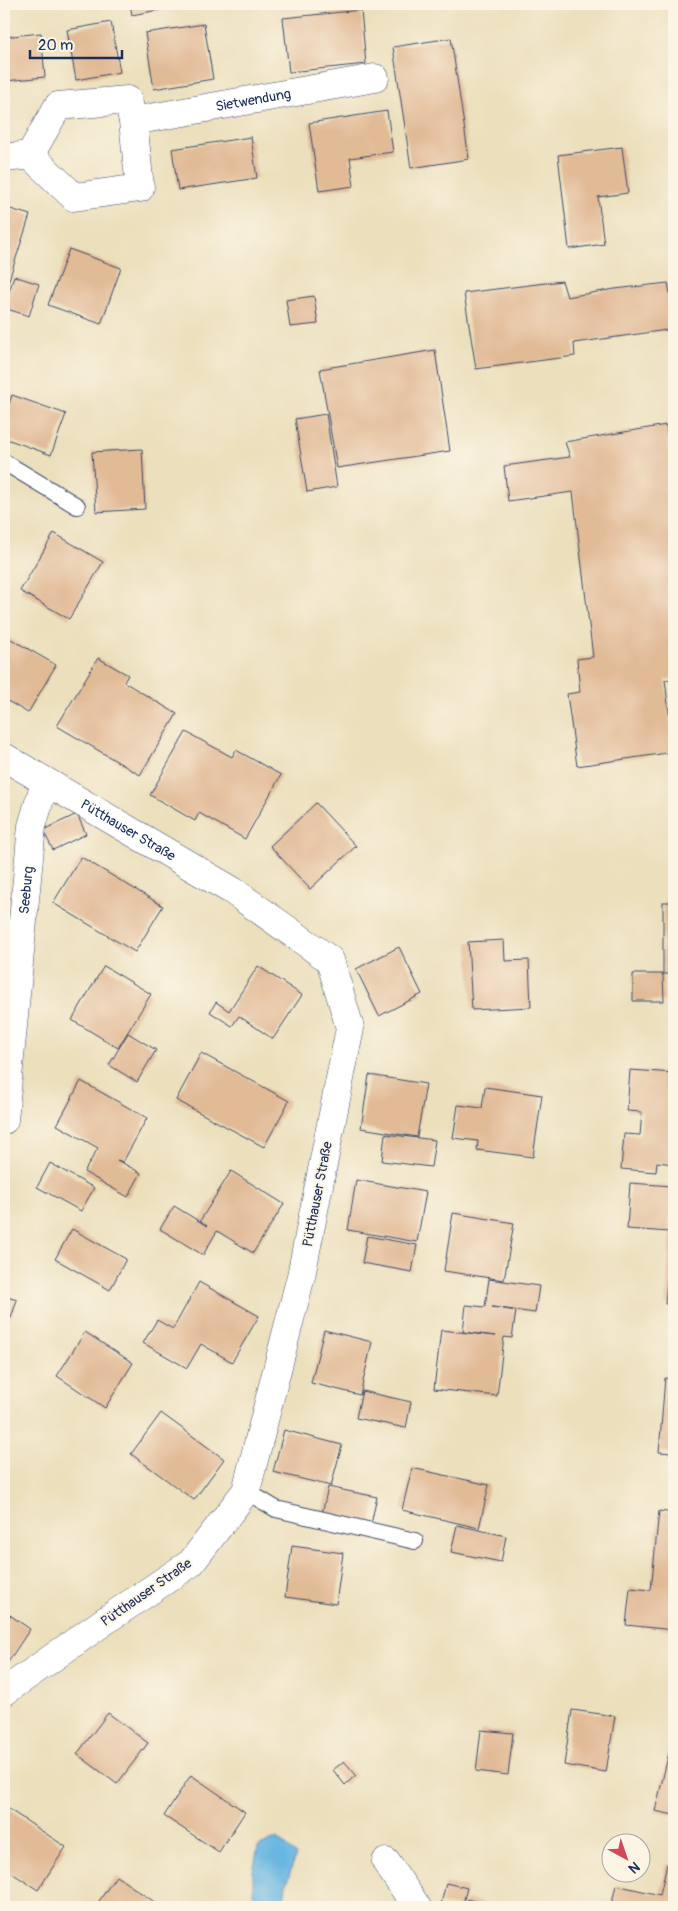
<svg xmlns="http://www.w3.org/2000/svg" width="678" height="1911" font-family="Pangolin,sans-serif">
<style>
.water{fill:#67b6e2;stroke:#4172a0}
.building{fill:#e1ba96}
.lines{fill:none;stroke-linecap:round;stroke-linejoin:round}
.service-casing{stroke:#3a496c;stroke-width:18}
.minor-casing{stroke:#3a496c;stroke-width:29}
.service{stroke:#fff;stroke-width:16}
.minor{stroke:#fff;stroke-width:28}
.labels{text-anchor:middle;stroke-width:4;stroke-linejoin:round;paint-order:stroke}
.street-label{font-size:14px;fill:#1b2f5e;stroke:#fcf5e5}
</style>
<rect width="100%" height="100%" fill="#fcf5e5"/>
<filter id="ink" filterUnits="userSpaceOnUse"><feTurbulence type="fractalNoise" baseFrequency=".02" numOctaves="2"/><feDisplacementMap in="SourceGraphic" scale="10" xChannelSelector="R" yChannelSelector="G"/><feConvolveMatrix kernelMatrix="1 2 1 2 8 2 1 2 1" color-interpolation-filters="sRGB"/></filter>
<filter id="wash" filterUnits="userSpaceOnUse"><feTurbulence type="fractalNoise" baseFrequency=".0096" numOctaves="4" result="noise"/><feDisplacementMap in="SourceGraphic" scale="20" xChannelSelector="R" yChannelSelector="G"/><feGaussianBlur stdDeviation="1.12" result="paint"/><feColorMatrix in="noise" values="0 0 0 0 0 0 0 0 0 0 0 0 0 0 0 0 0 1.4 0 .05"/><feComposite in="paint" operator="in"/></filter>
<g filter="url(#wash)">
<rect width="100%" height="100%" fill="#ebdfbc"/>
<!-- water -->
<polygon class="water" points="277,1838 296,1855 286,1885 283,1907 248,1907 253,1897 253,1871 258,1847"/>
<g id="blocks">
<!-- building -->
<g class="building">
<polygon points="130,4 184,4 184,5 132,15"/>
<polygon points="361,10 366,64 289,72 283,18"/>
<polygon points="111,22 120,72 76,80 67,30"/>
<polygon points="204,24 213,79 154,89 145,33"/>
<polygon points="41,33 45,77 6,81 4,37"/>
<polygon points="451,38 469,159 411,168 393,47"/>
<polygon points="387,111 393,152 350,158 354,186 319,191 309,123"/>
<polygon points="251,137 257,178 178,190 172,149"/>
<polygon points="622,147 628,193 598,197 604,244 569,249 558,155"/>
<polygon points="4,207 30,215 8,283 4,282"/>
<polygon points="69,249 121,268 101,324 48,305"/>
<polygon points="14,276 39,284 29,316 4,308"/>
<polygon points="562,281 567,297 615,289 668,283 674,317 674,329 574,343 575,356 476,369 464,293"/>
<polygon points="314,296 318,324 290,327 286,300"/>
<polygon points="435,350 450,451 337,468 320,369"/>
<polygon points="12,395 66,414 51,455 4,438 4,418"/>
<polygon points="326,414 337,487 307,492 295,419"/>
<polygon points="666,425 674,486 674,679 665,680 674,752 577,766 567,694 580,692 577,659 593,657 573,492 508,501 504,466 570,457 565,442"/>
<polygon points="142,449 145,509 96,512 92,452"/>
<polygon points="54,533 103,562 69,619 20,591"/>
<polygon points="4,635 56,665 28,713 4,699"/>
<polygon points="98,658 128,675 124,682 177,714 140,775 57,726"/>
<polygon points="186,732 232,757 236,750 281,775 245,839 199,813 195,821 150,795"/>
<polygon points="316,803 356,846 310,889 270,846"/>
<polygon points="77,814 86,834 53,850 43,830"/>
<polygon points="81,857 163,906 135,952 53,903"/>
<rect x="663" y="902" width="11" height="72"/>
<polygon points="504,940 505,961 529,960 531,1007 472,1010 468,942"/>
<polygon points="399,947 422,994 379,1016 356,969"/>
<polygon points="104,966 151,994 118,1048 72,1020"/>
<polygon points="258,966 302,995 273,1039 239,1016 232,1026 210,1012 216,1002 229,1011"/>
<polygon points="633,974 663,974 664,1001 633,1001"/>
<polygon points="128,1033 156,1050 137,1082 109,1065"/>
<polygon points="201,1053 289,1101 264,1147 176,1100"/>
<polygon points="630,1070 674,1073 672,1103 674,1103 674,1164 657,1162 656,1172 621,1169 624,1134 640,1135 642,1112 627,1111"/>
<polygon points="369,1075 426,1084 417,1137 361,1128"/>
<polygon points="81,1081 147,1118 123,1162 117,1160 141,1173 128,1197 84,1172 98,1148 57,1125"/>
<polygon points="485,1087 542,1095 533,1157 477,1150 478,1141 453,1138 458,1105 482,1108"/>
<polygon points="385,1134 435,1140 431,1167 382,1161"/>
<polygon points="50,1163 94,1188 81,1211 37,1187"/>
<polygon points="231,1171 284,1204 253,1253 217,1231 203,1255 160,1229 174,1206 207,1226 200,1221"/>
<polygon points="356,1180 426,1192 417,1242 348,1230"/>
<polygon points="630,1183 672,1186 669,1232 627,1229"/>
<polygon points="673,1211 674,1211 674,1304 665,1304"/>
<polygon points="453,1213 514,1223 504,1280 444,1271"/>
<polygon points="72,1229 126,1259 110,1290 55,1259"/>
<polygon points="367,1236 417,1245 412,1272 362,1263"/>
<polygon points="489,1279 539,1286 535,1313 492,1307 516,1311 512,1338 504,1337 497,1396 434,1389 441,1330 495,1336 463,1332 466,1305 485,1307"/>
<polygon points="199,1282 259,1316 232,1362 201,1344 187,1368 143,1343 157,1320 173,1329"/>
<polygon points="4,1296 17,1300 11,1318 4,1316"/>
<polygon points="324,1330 372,1342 360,1395 311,1383"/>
<polygon points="85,1332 133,1363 105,1408 57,1376"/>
<polygon points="665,1378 674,1379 674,1453 659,1452"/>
<polygon points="362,1391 411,1402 406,1428 356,1418"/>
<polygon points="161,1413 224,1459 194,1500 131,1454"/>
<polygon points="284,1430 342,1445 331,1486 273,1472"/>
<polygon points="412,1468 489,1485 479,1528 402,1510"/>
<polygon points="328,1487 377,1497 371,1524 322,1514"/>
<polygon points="659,1511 674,1513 674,1630 626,1625 630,1588 651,1590"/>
<polygon points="457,1525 506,1536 501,1562 451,1552"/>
<polygon points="292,1546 343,1553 336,1604 285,1597"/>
<polygon points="4,1611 30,1629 4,1668"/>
<polygon points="572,1710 615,1716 606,1772 564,1765"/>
<polygon points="108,1713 148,1743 117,1784 77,1754"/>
<polygon points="481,1730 513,1733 508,1775 476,1771"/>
<polygon points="671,1744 674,1745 674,1815 655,1811"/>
<polygon points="344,1761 356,1775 345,1785 333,1770"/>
<polygon points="191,1775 245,1812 219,1852 164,1816"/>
<polygon points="4,1806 66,1847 38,1890 4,1868"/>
<polygon points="667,1864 674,1866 674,1907 611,1907 616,1885 660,1895"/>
<polygon points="116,1876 162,1907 95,1907"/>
<polygon points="446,1883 467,1888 462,1907 441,1904"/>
<polygon points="467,1899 497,1907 464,1907"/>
</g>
</g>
</g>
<g filter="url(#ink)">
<use href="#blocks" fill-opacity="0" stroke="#3a496c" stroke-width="1"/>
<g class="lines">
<defs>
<g id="service">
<polyline points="4,462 77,506"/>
<polyline points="246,1491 276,1509 415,1541"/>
</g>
<g id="minor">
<path id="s1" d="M133 121 375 78"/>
<polyline points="4,158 30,155 74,197 140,188 133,121 128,100 58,106 30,155"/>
<path id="s2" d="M4 757 233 891 330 960 350 1028 301 1276 246 1491 191 1563 109 1618 4 1692"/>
<path id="s3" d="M4 1120 32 826 45 782"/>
<polyline points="386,1862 417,1907"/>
</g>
</defs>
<!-- service casing -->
<use href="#service" class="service-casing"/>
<!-- minor casing -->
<use href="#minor" class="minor-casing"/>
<!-- service -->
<use href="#service" class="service"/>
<!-- minor -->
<use href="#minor" class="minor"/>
</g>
</g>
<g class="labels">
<!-- street labels -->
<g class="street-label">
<text dy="5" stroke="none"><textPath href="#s1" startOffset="122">Sietwendung</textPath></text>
<text dy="5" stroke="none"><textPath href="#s2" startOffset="144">Pütthauser Straße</textPath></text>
<text dy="5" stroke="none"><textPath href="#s3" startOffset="231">Seeburg</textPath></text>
<text transform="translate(317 1194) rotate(-79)" y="5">Pütthauser Straße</text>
<text transform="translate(146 1592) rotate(-35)" y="5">Pütthauser Straße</text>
</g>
</g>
<!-- margin -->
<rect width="678" height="1911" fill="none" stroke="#fcf5e5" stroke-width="20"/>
<!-- north arrow -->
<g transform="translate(626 1858) rotate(140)"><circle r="24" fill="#fcf5e5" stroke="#a2a6af"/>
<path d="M0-4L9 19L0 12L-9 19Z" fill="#d1495b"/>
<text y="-8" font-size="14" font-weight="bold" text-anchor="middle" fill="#1b2f5e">N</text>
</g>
<!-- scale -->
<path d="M30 50v8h92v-8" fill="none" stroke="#1b2f5e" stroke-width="2.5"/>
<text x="38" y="50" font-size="15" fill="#1b2f5e" stroke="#fcf5e5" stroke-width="4" paint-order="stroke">20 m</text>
</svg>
